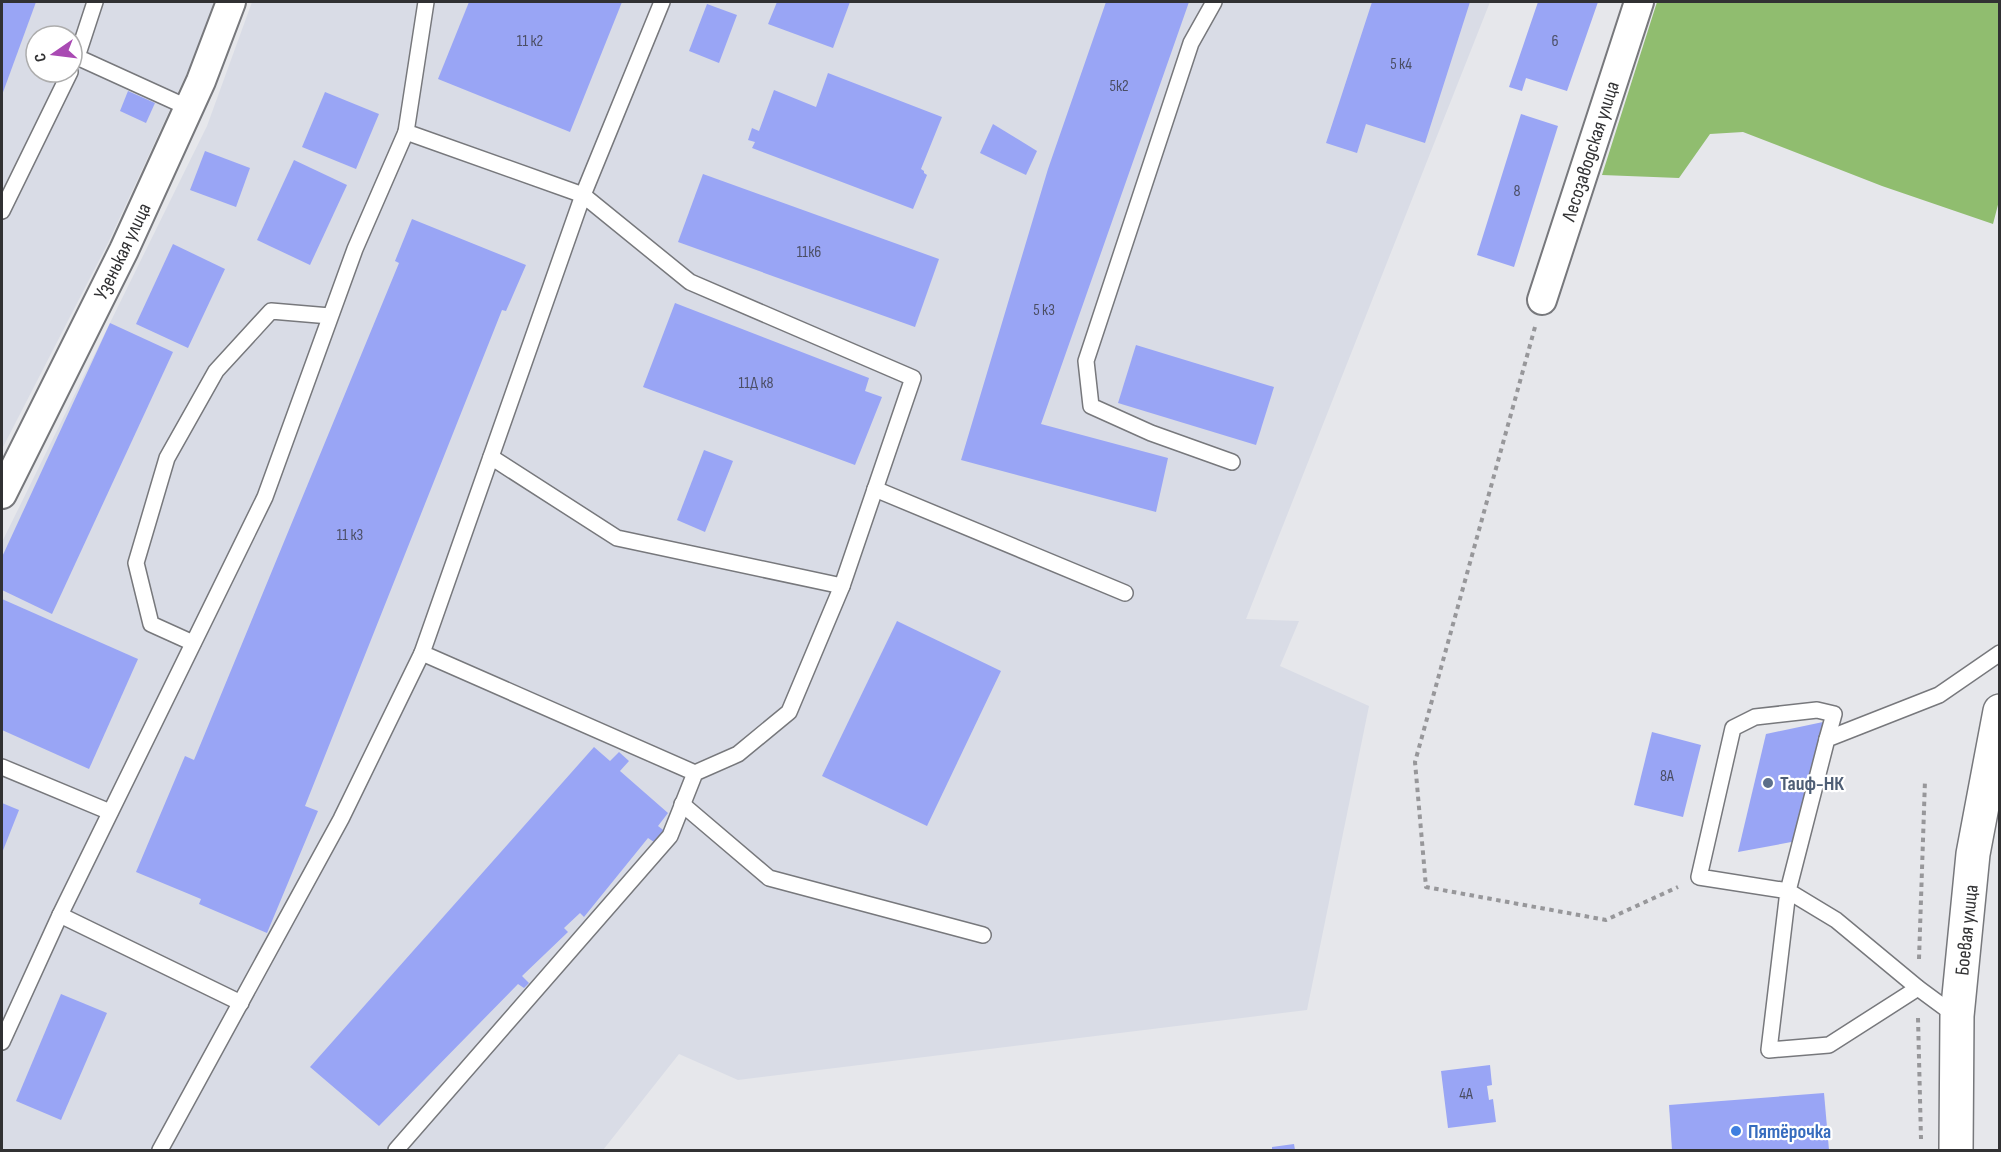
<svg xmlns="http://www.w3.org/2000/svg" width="2001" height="1152" font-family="'Sofia Sans Condensed',sans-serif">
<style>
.built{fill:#d9dce6;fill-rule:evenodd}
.forest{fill:#90bd6f}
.building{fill:#99a5f5}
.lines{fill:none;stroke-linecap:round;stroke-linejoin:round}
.service-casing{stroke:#77787c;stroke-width:18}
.minor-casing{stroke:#77787c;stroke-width:32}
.secondary-casing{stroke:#77787c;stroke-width:36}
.path{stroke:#97979a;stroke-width:4;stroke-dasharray:4.5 4.5;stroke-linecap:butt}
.service{stroke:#fff;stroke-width:15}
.minor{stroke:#fff;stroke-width:28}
.secondary{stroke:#fff;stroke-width:33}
.service-dot{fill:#5c6f8a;stroke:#fff;stroke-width:2}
.shop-dot{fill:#3f7fe0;stroke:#fff;stroke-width:2}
.labels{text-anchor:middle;stroke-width:4.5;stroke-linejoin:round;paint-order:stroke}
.number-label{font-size:16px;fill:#4b4e64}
.street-label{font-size:20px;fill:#313133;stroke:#fff}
.service-label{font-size:20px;font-weight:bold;fill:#4e5e75;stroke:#fff;text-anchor:start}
.shop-label{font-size:20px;font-weight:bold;fill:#366cbe;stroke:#fff;text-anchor:start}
</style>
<rect width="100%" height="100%" fill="#e6e7eb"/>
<!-- built -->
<g class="built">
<path d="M2 2H214L198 49 108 243 2 449ZM36 36H72V72H36Z"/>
<polygon points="252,2 1490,2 1246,619 1299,621 1280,666 1369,706 1307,1010 738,1080 679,1054 603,1150 2,1150 2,542 207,126"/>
</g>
<!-- forest -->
<polygon class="forest" points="1657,2 1999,2 2000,197 1993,224 1882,186 1743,132 1710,134 1679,178 1602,175"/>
<!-- building -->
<g class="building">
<polygon points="2,2 36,2 2,95"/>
<polygon points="469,2 622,2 570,132 438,79"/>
<polygon points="777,2 850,2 833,48 768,24"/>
<polygon points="1106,2 1189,2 1041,424 1168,458 1156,512 961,460 1048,169"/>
<polygon points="1372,2 1470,2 1425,143 1366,124 1357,153 1326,143"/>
<polygon points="1538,2 1598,2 1567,91 1526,78 1522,91 1509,87"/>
<polygon points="707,4 737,15 719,63 689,51"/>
<polygon points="828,73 942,117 921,169 924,171 924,173 927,175 913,209 752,148 755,142 748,140 752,128 759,131 774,90 816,107"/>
<polygon points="128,91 155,103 146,123 120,111"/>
<polygon points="325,92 379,114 356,169 302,147"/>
<polygon points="1521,114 1558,126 1514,267 1477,255"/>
<polygon points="993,124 1037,151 1026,175 980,153"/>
<polygon points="205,151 250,168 236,207 190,190"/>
<polygon points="294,160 347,185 310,265 257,240"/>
<polygon points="703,174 939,259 915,327 678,242"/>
<polygon points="412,219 526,265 506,311 502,310 305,806 318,811 267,933 199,904 201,899 136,872 185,756 194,760 399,263 395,261"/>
<polygon points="173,244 225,269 188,348 136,324"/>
<polygon points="675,303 869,378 865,391 882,397 855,465 643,387"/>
<polygon points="110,323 173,352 52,614 2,590 2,557"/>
<polygon points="1136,345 1274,387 1256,445 1118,403"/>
<polygon points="704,450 733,461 705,532 677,520"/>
<polygon points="2,599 138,659 89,769 2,730"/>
<polygon points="897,621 1001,671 927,826 822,776"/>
<polygon points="1823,722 1802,840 1738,852 1766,734"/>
<polygon points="1652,732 1701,745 1683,817 1634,805"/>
<polygon points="594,747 610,761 619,752 629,761 620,771 668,813 658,826 666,832 657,844 648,838 584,917 580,913 564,928 568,932 522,976 529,983 524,988 518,984 379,1126 310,1067"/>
<polygon points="2,803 19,810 2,853"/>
<polygon points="61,994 107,1013 61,1120 16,1101"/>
<polygon points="1490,1065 1492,1085 1487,1086 1489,1100 1493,1099 1496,1122 1448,1128 1441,1071"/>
<polygon points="1824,1093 1829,1150 1672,1150 1669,1105"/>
<polygon points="1294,1144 1295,1150 1272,1150 1272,1147"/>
</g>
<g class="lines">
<defs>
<g id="service">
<polyline points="95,2 77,57 189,108"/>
<polyline points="426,2 406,132 583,195 662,2"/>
<polyline points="1214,2 1191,43 1086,361 1091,406 1151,433 1232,462"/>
<polyline points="2,211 70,72"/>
<polyline points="491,457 617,538 842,586"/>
<polyline points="875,489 1125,593"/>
<polyline points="193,643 151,624 136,563 167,458 216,371 271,311 330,316"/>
<polyline points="1827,739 1834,714 1817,710 1755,717 1733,728 1699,877 1788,891 1769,1050 1829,1045 1918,988"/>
<polyline points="2,767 110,812"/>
<polyline points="682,804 769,878 983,935"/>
<polyline points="60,915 241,1003"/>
<polyline points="1956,1016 1918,988 1836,920 1788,891 1827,739 1939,695 2000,653"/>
<polyline points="2,1042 60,915 265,497 355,249 406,132"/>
<polyline points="160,1150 341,819 422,653"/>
<polyline points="396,1150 670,836 695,773 422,653 583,195 690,282 913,378 842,586 789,712 738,754 695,773"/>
</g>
<g id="minor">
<polyline points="1542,300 1639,2"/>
<polyline points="2,494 124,250 201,81 231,2"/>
</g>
<polyline id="secondary" points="1956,1150 1957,1016 1973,854 2000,711"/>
</defs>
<!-- service casing -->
<use href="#service" class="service-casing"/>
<!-- minor casing -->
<use href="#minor" class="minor-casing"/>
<!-- secondary casing -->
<use href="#secondary" class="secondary-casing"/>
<!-- path -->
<g class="path">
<polyline points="1535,327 1415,762 1426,887 1606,920 1678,887"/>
<polyline points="1919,959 1925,780"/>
<polyline points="1918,1018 1921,1139"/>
</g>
<!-- service -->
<use href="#service" class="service"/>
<!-- minor -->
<use href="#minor" class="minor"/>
<!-- secondary -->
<use href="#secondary" class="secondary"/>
</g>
<!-- markers -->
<circle class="service-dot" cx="1768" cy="783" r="6"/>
<circle class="shop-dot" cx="1736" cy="1131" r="6"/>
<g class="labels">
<!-- number labels -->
<g class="number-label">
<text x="530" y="46">11 к2</text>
<text x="1555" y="46">6</text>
<text x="1401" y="69">5 к4</text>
<text x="1119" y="91">5к2</text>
<text x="1517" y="196">8</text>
<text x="809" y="257">11к6</text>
<text x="1044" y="315">5 к3</text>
<text x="756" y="388">11Д к8</text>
<text x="350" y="540">11 к3</text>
<text x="1667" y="781">8А</text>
<text x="1466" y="1099">4А</text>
</g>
<!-- street labels -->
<g class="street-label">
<text transform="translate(1590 151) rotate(-72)" y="7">Лесозаводская улица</text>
<text transform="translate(122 251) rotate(-64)" y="7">Узенькая улица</text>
<text transform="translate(1966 930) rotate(-84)" y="7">Боевая улица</text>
</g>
<!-- service labels -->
<g class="service-label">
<text x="1780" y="790">Таиф-НК</text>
</g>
<!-- shop labels -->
<g class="shop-label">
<text x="1748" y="1138">Пятёрочка</text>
</g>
</g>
<!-- border -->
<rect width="2001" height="1152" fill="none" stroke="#313133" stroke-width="6"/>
<!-- north arrow -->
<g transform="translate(54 54) rotate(256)"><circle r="28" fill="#ffffff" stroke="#adadad" stroke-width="1.5"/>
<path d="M0-4.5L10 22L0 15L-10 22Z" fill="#a94ab3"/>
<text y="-9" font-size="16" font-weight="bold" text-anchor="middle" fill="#313133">С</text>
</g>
</svg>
